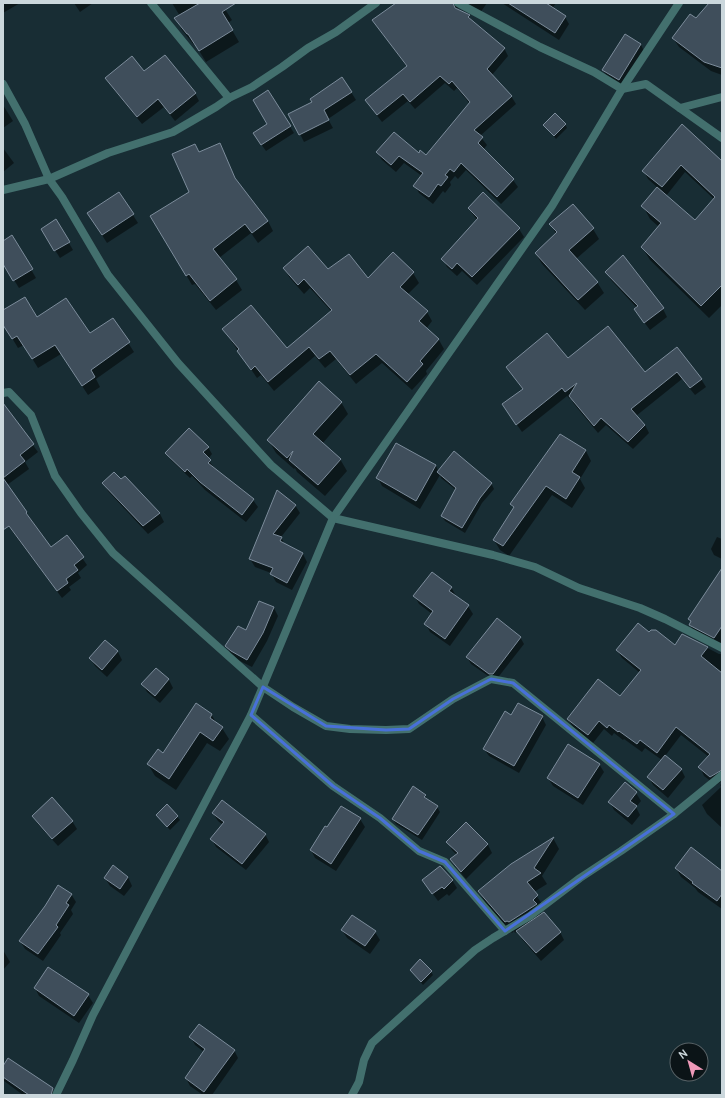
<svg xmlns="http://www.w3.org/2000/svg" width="725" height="1098" font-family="Cabin,sans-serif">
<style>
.shadow{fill:#0007;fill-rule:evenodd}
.building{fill:#3f4e5b;stroke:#7c8c9b}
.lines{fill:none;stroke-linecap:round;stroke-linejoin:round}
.minor{stroke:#43706e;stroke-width:8}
.tertiary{stroke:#43706e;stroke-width:8}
.marked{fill:none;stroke:#4870d9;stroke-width:3;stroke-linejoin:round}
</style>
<rect width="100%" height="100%" fill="#182d34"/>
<!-- shadow -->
<g class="shadow">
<polygon points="3,3 20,3 3,13"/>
<polygon points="74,3 93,3 80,12"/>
<polygon points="172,3 221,3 232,20 228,23 239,42 206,62 195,44 194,45 182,30 176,19 180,16"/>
<polygon points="399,3 487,3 480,13 463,5 457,8 457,9 469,16 472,22 504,48 508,56 492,75 511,96 516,104 480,136 487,145 483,150 513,180 518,187 501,204 466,170 458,179 455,176 450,182 451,185 445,193 443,191 433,204 419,193 415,186 422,176 404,163 396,172 382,160 377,152 419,154 426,156 470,104 457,88 454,91 445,83 415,109 408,101 382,122 371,108 366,100 407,67 373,21"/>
<polygon points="502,3 556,3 552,9 565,17 569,24 559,40"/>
<polygon points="711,3 722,3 722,75 711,71 679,47 673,38 696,19"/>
<polygon points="625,35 641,45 645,53 623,88 608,78 603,70"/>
<polygon points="144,72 195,93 199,101 175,121 164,107 142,124 111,86 106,78"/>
<polygon points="268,92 294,133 266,151 258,140 268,124"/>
<polygon points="351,92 356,100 328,119 333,128 304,142 290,114"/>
<polygon points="3,105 13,121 3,128"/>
<polygon points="565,124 567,128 556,139 544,125"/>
<path d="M682 126 722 162V305L709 318 650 260 642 247 659 227 650 219 643 206 658 188 648 179 644 171ZM685 172 714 199 695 221 666 196Z"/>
<polygon points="219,144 237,183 268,221 273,231 258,243 251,233 219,258 236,280 242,290 216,310 195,284 192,285 157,226 190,192 199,153"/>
<polygon points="3,148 14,163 3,172"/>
<polygon points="119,193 138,223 107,243 93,221"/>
<polygon points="483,194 519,229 524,237 477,285 462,271 457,276 447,267 443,259 477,220 469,209"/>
<polygon points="56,221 73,250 60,258 42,229"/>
<polygon points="551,224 593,229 599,239 576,259 597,282 604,293 585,310 542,264 536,254 556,234"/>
<polygon points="12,237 36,278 19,288 3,262 3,242"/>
<polygon points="393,253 413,273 419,283 407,295 427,312 432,321 426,329 439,340 444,349 426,371 427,374 412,390 382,363 356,384 336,359 325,368 315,356 274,391 261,375 257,378 223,329 287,349 332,312 310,288 304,294 290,278 284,269 328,271 368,279"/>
<polygon points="623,257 663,309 667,317 650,330 635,310 637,308 611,280 607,272"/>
<polygon points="3,312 37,319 90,334 113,319 134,352 96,379 100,387 88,395 61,354 38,368 24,345 18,348 3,323"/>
<polygon points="676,349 701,379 706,387 695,395 682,379 636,416 645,425 649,433 633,449 606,425 598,433 574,404 571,398 570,399 567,396 522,432 503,405 523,390 507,367 567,360 644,373"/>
<polygon points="341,402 348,414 322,444 340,459 347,471 325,496 297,472 295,468 294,469 276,453 269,441"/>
<polygon points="6,409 38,452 25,462 29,469 7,485 51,548 67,536 87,565 78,573 81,578 69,587 71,590 62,598 3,519 3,411"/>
<polygon points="561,435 586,451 591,461 580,479 585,488 572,508 552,495 509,556 500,550 494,540 514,508 511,504"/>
<polygon points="208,447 212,454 208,459 214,468 253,500 258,507 246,522 205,490 192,476 190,478 171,460 166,453"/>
<polygon points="436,466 439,472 491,483 494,489 482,503 465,533 445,521 442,516 456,490 441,478 440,475 420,509 382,486 378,478"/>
<polygon points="125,477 160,514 164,522 148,534 108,491 104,483 121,480"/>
<polygon points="295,505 300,513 281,537 285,545 303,554 307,562 292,590 276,582 271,573 255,567 250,559"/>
<polygon points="717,537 722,539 722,559 714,555 711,549"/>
<polygon points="722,586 722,647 695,633 690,625 691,623 689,619"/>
<polygon points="451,587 456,596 455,597 468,606 473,614 450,646 430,632 426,624 432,614 419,604 415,596"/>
<polygon points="260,602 274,608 278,616 267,641 252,667 236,659 231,654 227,646 246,631"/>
<polygon points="649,633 675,646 683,635 719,654 722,654 722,781 716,785 704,776 700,767 709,757 681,735 665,756 681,769 685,777 668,798 653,785 649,777 662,760 645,748 642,752 624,739 623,740 614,733 612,736 604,729 593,743 573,727 568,719 620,697 640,673 622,658 617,650"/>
<polygon points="520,637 524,644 496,680 494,680 471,664 467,657"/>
<polygon points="105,641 118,652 122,660 107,677 95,666 90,658"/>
<polygon points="156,669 169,680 173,688 160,703 147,692 142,684"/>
<polygon points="211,714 217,724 222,728 229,739 220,751 207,743 176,790 155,776 148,764 163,754"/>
<polygon points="542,717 546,725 519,773 489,756 484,749"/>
<polygon points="599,764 604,772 583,805 553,786 548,778"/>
<polygon points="722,783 722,828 707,814 702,805 721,787 720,785"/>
<polygon points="636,793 641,801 636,807 640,815 632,825 614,810 610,802"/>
<polygon points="425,796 427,799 437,807 440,812 422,840 396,824 393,819"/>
<polygon points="167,806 180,820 170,830 157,815"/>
<polygon points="213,813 265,834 269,842 246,870 216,847 212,839 223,825 218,821"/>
<polygon points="33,816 72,821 77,829 58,846 38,824"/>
<polygon points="360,819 365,827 336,871 315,858 311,850 328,829"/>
<polygon points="466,823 488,845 492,853 466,879 456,867 451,859 457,855 452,850 448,842"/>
<polygon points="553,838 559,849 542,876 547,884 534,892 544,907 539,910 542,915 560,932 564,940 541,961 522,939 518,931 515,933 514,931 512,933 485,902 479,891 512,865"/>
<polygon points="676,868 722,871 722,909 698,892 695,888 681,877"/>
<polygon points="128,877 132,886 124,896 110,886 105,878"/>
<polygon points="423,880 452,880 457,888 449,896 447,894 438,901"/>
<polygon points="71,894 76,902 71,910 73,914 60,933 61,935 43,961 25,949 20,941"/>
<polygon points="342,930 375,932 380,940 370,954 347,938"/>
<polygon points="3,950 10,962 3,970"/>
<polygon points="411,970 431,972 433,975 423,985"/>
<polygon points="35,988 88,995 93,1003 79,1023 39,996"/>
<polygon points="191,1037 234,1050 238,1058 212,1095 203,1095 190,1086 186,1078 204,1052 195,1045"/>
<polygon points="3,1068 52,1089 56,1095 23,1095 4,1081"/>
</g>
<!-- building -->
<g class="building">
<polygon points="200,3 236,3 222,12 233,30 199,51 188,34 187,34 174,18"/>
<polygon points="396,3 453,3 455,8 470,15 468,17 505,48 487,69 512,96 474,130 483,137 478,143 514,179 497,197 461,163 454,172 450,169 445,175 448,177 441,186 438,184 429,197 413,186 423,173 399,156 391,165 376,152 394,132 419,153 420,150 426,155 470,102 452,81 449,84 440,76 410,102 403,94 377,115 365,100 407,66 372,20"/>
<polygon points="508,3 546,3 566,16 555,33"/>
<polygon points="709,3 722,3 722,68 704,62 672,38 690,14 696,18"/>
<polygon points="625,34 641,44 619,80 602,70"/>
<polygon points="165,55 196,93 170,114 158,99 137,117 105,78 132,56 144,71"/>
<polygon points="342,77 352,92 324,110 329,120 299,135 288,114 312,102 310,99"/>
<polygon points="268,90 291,126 261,145 253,133 267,124 253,100"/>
<polygon points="555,113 566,124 554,136 543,125"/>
<polygon points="682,124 722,161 722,285 701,306 641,247 661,223 641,206 657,187 695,220 715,197 681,165 662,187 642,171"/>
<polygon points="220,143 235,178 268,221 252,233 245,224 213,249 237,279 210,301 189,274 186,276 150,216 189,192 172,154 195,144 199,152"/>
<polygon points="119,192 134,214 102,235 87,213"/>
<polygon points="483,192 520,228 472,277 457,263 452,269 441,259 478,218 468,208"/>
<polygon points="573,204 594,228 569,250 598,282 578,300 535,253 557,232 549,224"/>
<polygon points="56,219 70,242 54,251 41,229"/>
<polygon points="12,235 33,269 13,281 3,264 3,241"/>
<polygon points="308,246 328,269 349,254 368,278 393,252 414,272 400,287 428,311 419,321 439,339 420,361 423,364 407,382 376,354 350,375 330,351 319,359 309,347 268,382 255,366 251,370 237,351 239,349 222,329 251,305 287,348 332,310 304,279 298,285 283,268"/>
<polygon points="623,255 664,308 644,323 634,309 638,306 605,272"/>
<polygon points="25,297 37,317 66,298 90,333 113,318 130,342 91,370 95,377 82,386 55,345 32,359 17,336 12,339 3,325 3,310"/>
<polygon points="608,326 645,372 677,347 702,379 690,388 677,372 631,409 645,425 628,442 601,418 594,426 569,396 577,383 565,392 562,388 516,425 502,404 523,389 506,367 547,333 568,358"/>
<polygon points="319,381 342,402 313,434 341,459 318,485 289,460 293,451 287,458 267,440"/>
<polygon points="3,403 34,444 20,455 25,461 3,478"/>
<polygon points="189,428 209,447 203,452 211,460 208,463 254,499 242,515 200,482 187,469 185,472 165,453"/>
<polygon points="560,434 586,450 572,472 580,477 566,499 546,486 503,546 493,540 514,507 510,504"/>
<polygon points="396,443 436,465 416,501 376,478"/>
<polygon points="454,451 492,483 480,498 462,528 441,516 456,488 437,472"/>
<polygon points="114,472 121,479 125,476 160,513 143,526 102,483"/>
<polygon points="3,478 27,512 26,513 51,547 67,535 84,557 74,565 78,570 66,579 68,583 57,591 9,526 3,530"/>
<polygon points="277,490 296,505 273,534 282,537 280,541 303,553 287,583 270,574 273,568 249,559"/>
<polygon points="722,568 722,626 714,638 689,625 691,621 688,619"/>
<polygon points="432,572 452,587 449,591 469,605 445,639 424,624 433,611 413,596"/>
<polygon points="259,601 274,607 263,633 247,660 231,651 225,646 238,626 246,630"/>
<polygon points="497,618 521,637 493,674 489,674 466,657"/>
<polygon points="638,623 649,632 651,630 656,630 675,645 682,634 708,647 701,656 722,673 722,770 710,777 698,767 710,754 676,727 657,753 640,740 637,744 619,731 618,732 609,725 607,728 599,721 588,735 567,719 598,679 620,696 641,670 616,650"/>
<polygon points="105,640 118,651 102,670 89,658"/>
<polygon points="156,668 169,679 155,696 141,684"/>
<polygon points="196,703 212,714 210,718 223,727 213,741 200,732 169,779 147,764 158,749 163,753"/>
<polygon points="518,703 543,716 514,766 483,749 505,711 511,715"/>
<polygon points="568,744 600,764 578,798 547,778"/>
<polygon points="665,755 682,769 663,790 647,777"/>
<polygon points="625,782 637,792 630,801 637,806 628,817 608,802"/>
<polygon points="413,786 426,795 424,797 438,806 418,835 392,819"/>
<polygon points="52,797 73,821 52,839 32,816"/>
<polygon points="222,800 266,834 242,864 210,839 224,822 212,813"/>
<polygon points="167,804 178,816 167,827 156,815"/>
<polygon points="341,806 361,818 331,864 310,850 325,826 327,827"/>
<polygon points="466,822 488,844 461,872 450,859 458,853 446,842"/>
<polygon points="554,837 534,868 541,873 527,882 538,895 533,900 537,904 509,922 507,921 505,922 478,891 511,864"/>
<polygon points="691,847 722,871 722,894 717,901 692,883 693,882 675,868"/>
<polygon points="113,865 128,877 120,889 104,878"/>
<polygon points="440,866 453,880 444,889 442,887 432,894 422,880"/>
<polygon points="58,885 72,894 66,903 69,905 56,925 58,927 38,954 19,941 45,906"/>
<polygon points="544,912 561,932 536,953 516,931"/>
<polygon points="352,915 376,931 365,946 341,930"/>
<polygon points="420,959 432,971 421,982 410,970"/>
<polygon points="48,967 89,994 74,1016 34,988"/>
<polygon points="199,1024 235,1050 204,1092 185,1078 205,1049 189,1037"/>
<polygon points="8,1058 53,1088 51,1095 29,1095 3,1077 3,1066"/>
</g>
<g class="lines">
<!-- minor -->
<g class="minor">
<polyline points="151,3 229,98"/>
<polyline points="458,3 540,47 594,72 622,89 646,84 722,138"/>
<polyline points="3,84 25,124 49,179 62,197 108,275 178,363 271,465 333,518 493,555 535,567 579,588 640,608 665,619 722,648"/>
<polyline points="680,108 722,97"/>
<polyline points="3,190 49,179 108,153 173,132 216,107 229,98 252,87 282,67 308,48 336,32 376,3"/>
<polyline points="3,393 9,392 31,415 55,476 81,513 113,553 263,687 293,707 326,726 350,729 386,730 409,729 453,699 491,679 513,683 674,814"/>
<polyline points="251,715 333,786 380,818 419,851 445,862 505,931"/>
<polyline points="352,1095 359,1082 364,1060 372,1043 475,950 493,938 530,916 580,878 621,851 674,814 722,775"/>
</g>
<!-- tertiary -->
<polyline class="tertiary" points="56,1095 73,1060 93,1015 251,715 333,518 552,206 622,89 679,3"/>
</g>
<!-- marked area -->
<path class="marked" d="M491 679 513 683 674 814 505 931 445 862 419 851 380 818 333 786 251 715 263 687 326 726 386 730 409 729 453 699Z"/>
<!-- border -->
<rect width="725" height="1098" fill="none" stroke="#cbd7dc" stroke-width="8"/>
<!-- north arrow -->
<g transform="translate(689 1062) rotate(323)"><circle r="19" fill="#0b1417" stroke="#586266"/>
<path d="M0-3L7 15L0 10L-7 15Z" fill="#ef9ab9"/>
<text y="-6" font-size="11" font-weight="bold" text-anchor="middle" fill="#cbd7dc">N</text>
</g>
</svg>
